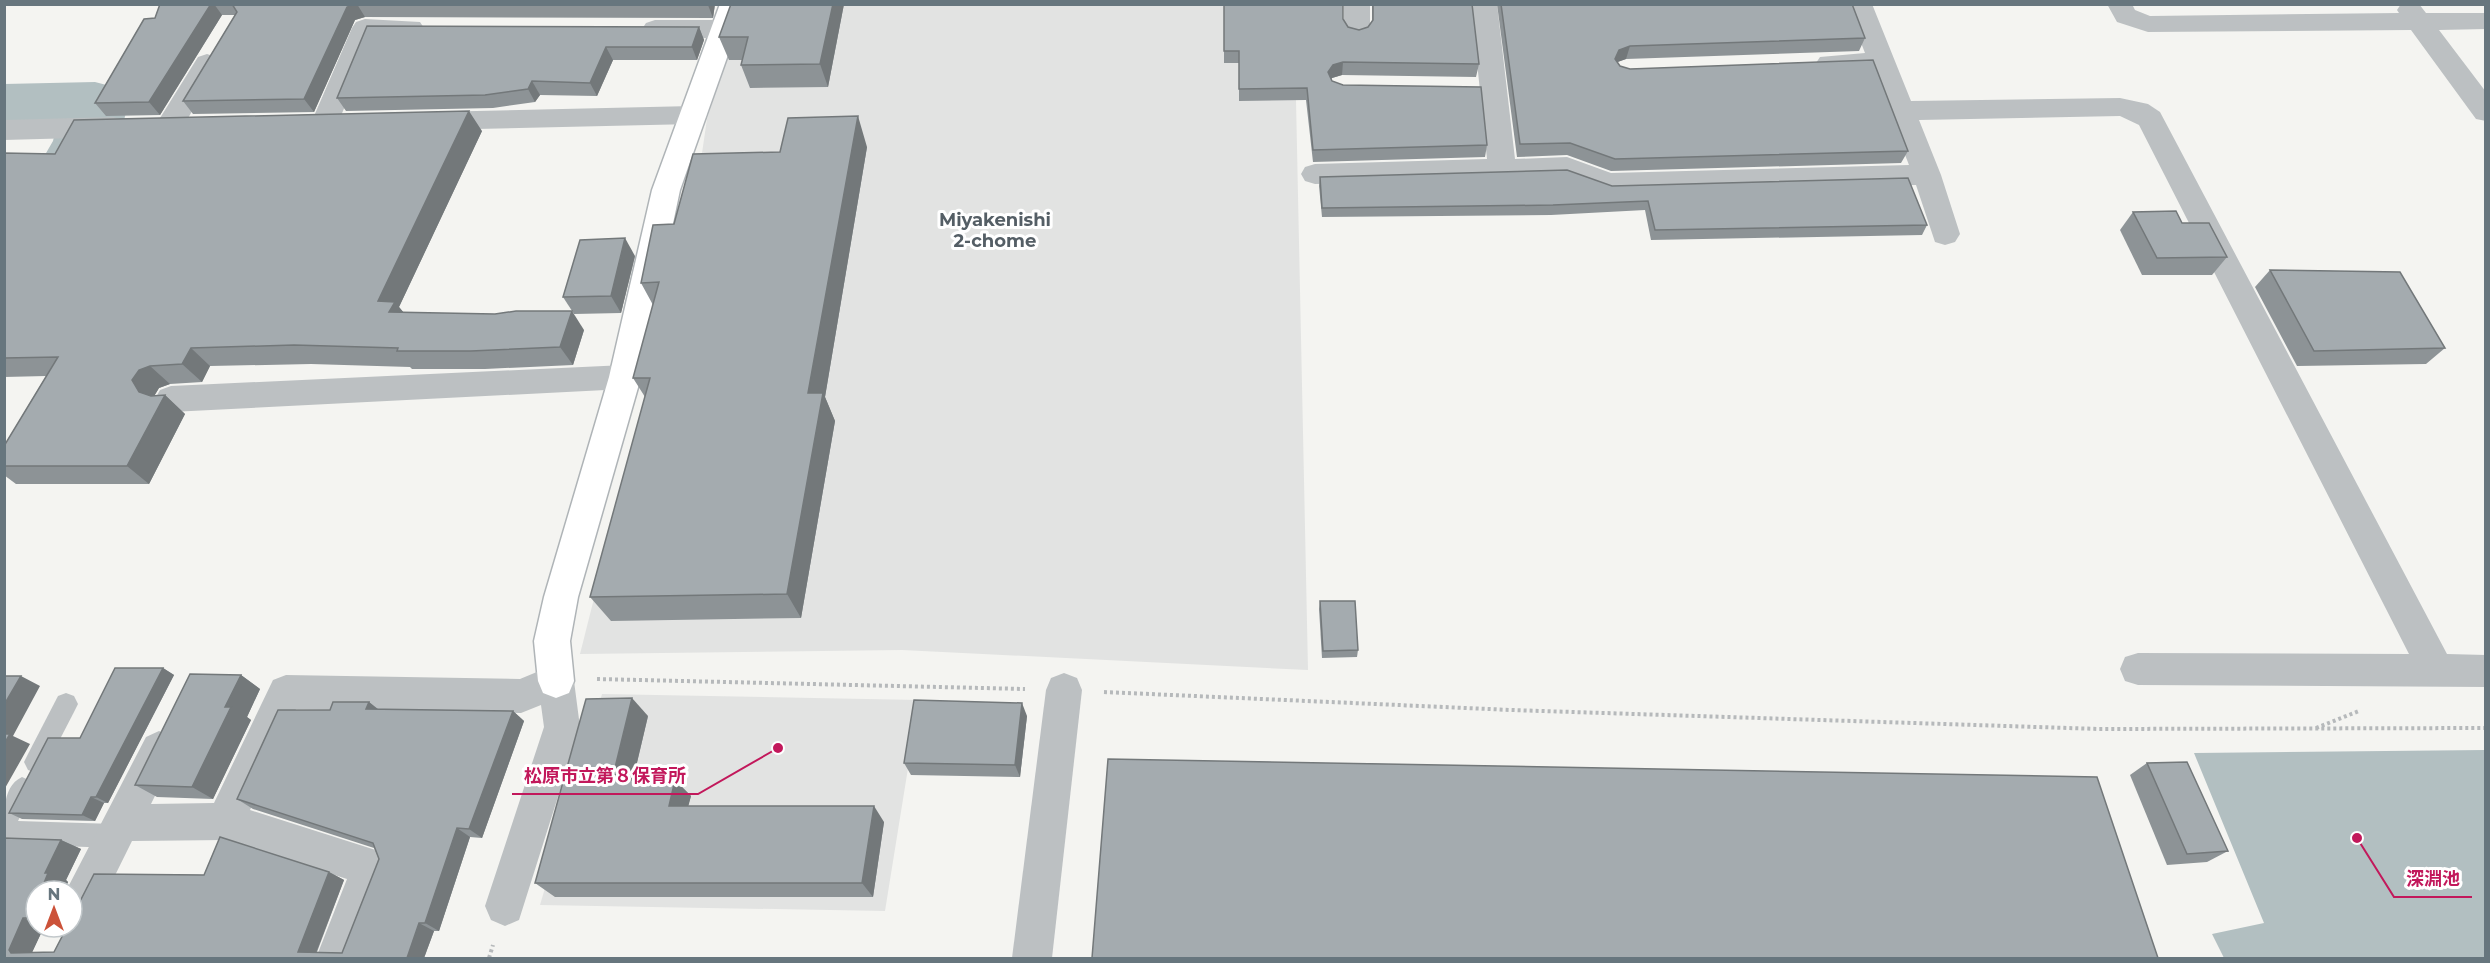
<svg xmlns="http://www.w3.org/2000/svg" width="2490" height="963" font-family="Montserrat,'Noto Sans JP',sans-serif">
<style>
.built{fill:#e2e3e2}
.water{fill:#b2bfc1}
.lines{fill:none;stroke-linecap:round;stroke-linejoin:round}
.river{fill:#b2bfc1;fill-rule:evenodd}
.secondary-casing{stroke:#afb4b7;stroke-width:3}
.path{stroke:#b6b9bb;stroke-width:4;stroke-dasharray:3 3;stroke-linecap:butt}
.lane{fill:#bcc0c2;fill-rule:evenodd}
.street{fill:#bcc0c2;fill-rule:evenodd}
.secondary{fill:#fff;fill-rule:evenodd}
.wall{fill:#8d9396}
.shaded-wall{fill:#73787a}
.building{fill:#a4abaf;stroke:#73787a;stroke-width:1.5}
.labels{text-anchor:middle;stroke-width:6;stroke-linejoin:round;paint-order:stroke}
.neighbourhood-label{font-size:18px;font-weight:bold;fill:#545e65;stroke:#fff}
.leader{fill:none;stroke:#c2185b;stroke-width:2}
.callout-dot{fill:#c2185b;stroke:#fff;stroke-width:2}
.callout-label{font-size:18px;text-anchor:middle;font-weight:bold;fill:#c2185b;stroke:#fff;stroke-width:6;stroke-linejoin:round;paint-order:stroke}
</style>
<rect width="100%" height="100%" fill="#f4f4f1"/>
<!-- built -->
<g class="built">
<polygon points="744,5 1294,5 1308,670 902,650 580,654 696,194 707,119"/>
<polygon points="602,694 919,700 885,911 540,905"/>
</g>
<!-- water -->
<polygon class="water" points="2485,750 2485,958 2224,958 2212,934 2264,923 2194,753"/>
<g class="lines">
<!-- river -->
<polygon class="river" points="95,82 118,88 128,104 119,141 30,310 4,318 4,226 53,141 56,128 4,130 4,84"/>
<defs>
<polygon id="secondary" points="720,4 746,4 680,190 641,377 578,597 570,641 574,681 569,693 556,698 543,693 538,681 534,641 544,597 609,377 652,190"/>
</defs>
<!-- secondary casing -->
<use href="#secondary" class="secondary-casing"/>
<!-- path -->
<g class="path">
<polyline points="597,679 1025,689"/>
<polyline points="1104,692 1511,710 2099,729 2486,728"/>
<polyline points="2316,728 2359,711"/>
<polyline points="489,958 493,945"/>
</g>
<!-- lane -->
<g class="lane">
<polygon points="66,693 74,696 78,704 74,712 44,770 36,773 28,770 24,762 28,754 58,696"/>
<path d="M22 777 31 781 34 789 18 821 115 824 124 827 127 836 124 845 115 848 4 844C4 822 0 787 22 777Z"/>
</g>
<!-- street -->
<g class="street">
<polygon points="1344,4 1370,4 1370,31 1366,37 1357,40 1348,37 1344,31"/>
<polygon points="1471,4 1497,4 1515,159 1567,157 1611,173 1909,165 1872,70 1829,72 1820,69 1816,63 1820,57 1865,53 1846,4 1872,4 1911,101 2120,98 2148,104 2160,112 2447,654 2486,655 2486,687 2138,685 2125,681 2120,669 2125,657 2138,653 2409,654 2139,125 2120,116 1919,120 1941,175 1960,234 1955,242 1945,245 1935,242 1916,185 1609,193 1565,177 1315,184 1305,181 1301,174 1305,167 1315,164 1487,159"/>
<polygon points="2107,4 2132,4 2135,10 2150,16 2399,13 2397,10 2401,4 2419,4 2426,13 2486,13 2486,29 2439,30 2486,92 2486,121 2476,119 2411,30 2148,32 2117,22"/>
<polygon points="365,19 420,22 424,28 420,34 374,37 335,130 325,133 315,130 311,123 352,28 356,22"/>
<polygon points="655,20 725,20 734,23 738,29 734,35 725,38 655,38 646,35 642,29 646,23"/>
<polygon points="207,54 216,57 220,63 180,132 170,135 160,132 156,125 160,118 198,57"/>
<polygon points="693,106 703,108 707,115 703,122 693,124 431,130 421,128 417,121 421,114 431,112"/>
<polygon points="113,117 123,120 127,127 123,134 113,137 4,140 4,120"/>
<polygon points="625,365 636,368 641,377 636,386 625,389 171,412 160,408 155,399 160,390 171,386"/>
<polygon points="556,664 569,669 574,681 580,727 519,920 505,926 491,920 485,906 544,727 541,705 521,713 296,709 250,810 385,853 391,867 356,958 316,958 347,879 225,840 132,841 86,934 72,940 58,934 55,927 72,927 72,891 66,891 146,737 159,731 172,737 178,749 151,804 214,803 273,680 286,675 520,679"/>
<polygon points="1064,673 1077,678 1082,690 1052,958 1012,958 1046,690 1051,678"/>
</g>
<!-- secondary -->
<use href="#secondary" class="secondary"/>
</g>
<!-- wall -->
<g class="wall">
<polygon points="160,4 715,4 713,18 365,17 355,20 314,112 193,114 183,101 235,15 222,15 160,115 106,116 95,103 155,18"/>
<polygon points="844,4 828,87 750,88 741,65 743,60 729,60 719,37"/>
<polygon points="1224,4 1343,19 1348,27 1359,30 1368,27 1372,21 1372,4 1472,4 1479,64 1476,77 1342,75 1332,78 1331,79 1332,81 1487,145 1485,157 1313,162 1306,100 1239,101 1239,63 1224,63"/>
<polygon points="1497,4 1852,4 1865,38 1859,51 1626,59 1617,62 1620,66 1908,151 1901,163 1611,171 1567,155 1517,157"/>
<polygon points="699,27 704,40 697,60 613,60 597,96 540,95 535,102 493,108 346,111 337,98"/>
<polygon points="482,131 399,307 403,312 584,330 573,365 485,369 412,369 410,367 311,364 210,366 202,382 170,384 159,388 154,396 165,395 185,414 149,484 16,484 4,475 4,446 46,376 4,377 4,153 55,154"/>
<polygon points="867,147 825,397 835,421 801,618 611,621 590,597 645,397 633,378 653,305 641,283 674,224 780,152"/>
<polygon points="1320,177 1612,186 1927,225 1922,235 1651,240 1645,210 1551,215 1322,217 1319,186"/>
<polygon points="2133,212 2182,223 2227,257 2212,275 2142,275 2120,230"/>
<polygon points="635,256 621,313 574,314 563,297"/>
<polygon points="2270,270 2445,348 2426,364 2297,366 2255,287"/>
<polygon points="1320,601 1358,650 1357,657 1322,658 1319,609"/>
<polygon points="163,668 174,675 108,803 104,803 95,821 22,819 9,813 80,738"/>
<polygon points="241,675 260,689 247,717 251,720 213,799 157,797 135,785"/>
<polygon points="333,702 369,702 377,709 513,711 524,721 482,838 470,837 439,931 434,931 424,958 4,958 4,838 61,840 81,849 66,880 68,882 64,891 36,891 36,927 44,927 32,952 54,952 67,927 72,927 72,917 94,874 204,875 220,837 329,872 344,880 317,952 342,953 379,859 374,848 253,809 237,799 278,710 330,710"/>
<polygon points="648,716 633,780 675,780 691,796 688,806 884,822 873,897 555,897 535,883"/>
<polygon points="1027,716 1020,777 911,775 904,763"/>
<polygon points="2147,763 2228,851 2207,862 2167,865 2130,775"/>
</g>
<!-- shaded-wall -->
<g class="shaded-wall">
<polygon points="211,4 214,4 222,15 160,115 149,102"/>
<polygon points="357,4 365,17 355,20 314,112 304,99 347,7"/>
<polygon points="708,4 715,4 713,18 708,5"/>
<polygon points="833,4 844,4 828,87 820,64"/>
<polygon points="699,27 704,40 697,60 692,47"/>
<polygon points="1630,46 1626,59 1615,63 1615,59 1619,50"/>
<polygon points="606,47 613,60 597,96 590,83"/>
<polygon points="1343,62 1342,75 1332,78 1327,85 1328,72 1333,65"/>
<polygon points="532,81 540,95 535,102 528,89"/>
<polygon points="469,111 482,131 399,307 410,320 405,331 378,301"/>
<polygon points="858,116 867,147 825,397 835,421 801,618 787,594 808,393"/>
<polygon points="625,238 635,256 621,313 611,296"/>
<polygon points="572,311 584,330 573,365 560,347"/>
<polygon points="191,348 210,366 202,382 182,364"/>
<polygon points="150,366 170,384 159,388 153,398 165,395 185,414 149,484 127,466 139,392 132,380 139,370"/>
<polygon points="163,668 174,675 108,803 96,797"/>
<polygon points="241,675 260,689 247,717 251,720 213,799 192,787 225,707"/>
<polygon points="21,676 40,686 13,736 30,744 4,790 4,705"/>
<polygon points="632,698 648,716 629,796 612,780"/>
<polygon points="369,702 383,713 366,709"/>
<polygon points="1022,703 1027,716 1020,777 1015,765"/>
<polygon points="513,711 524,721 482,838 469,829"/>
<polygon points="675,780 691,796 684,822 669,806"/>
<polygon points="91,797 104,803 95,821 82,815"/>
<polygon points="874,806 884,822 873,897 862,883"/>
<polygon points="457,828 470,837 439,931 425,923"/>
<polygon points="61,840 81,849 66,880 68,882 64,891 50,891 44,883 45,873"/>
<polygon points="329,872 344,880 314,958 298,952"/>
<polygon points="23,918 36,923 36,927 44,927 30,957 11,953 9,950"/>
<polygon points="419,923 434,931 424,958 407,958"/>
</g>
<!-- building -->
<g class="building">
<polygon points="160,4 211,4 149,102 95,103 144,19 155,18"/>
<polygon points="232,4 356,4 347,7 304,99 183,101 237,12"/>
<polygon points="466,4 708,4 708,5"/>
<polygon points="731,4 833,4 820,64 741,65 748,37 719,37"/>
<polygon points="1224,4 1343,4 1343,19 1348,27 1359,30 1368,27 1373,20 1373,4 1472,4 1479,64 1343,62 1333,65 1328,72 1332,81 1343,85 1481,87 1487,145 1313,150 1307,88 1239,89 1239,51 1224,51"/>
<polygon points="1501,4 1852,4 1865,38 1630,46 1619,50 1615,59 1620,66 1630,69 1873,60 1908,151 1615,159 1570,143 1520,144"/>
<polygon points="367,26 699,27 692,47 606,47 590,83 532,81 528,89 485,95 337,98"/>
<polygon points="469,111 378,301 395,302 389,312 495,314 516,311 572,311 560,347 471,351 397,351 398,348 294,345 191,348 182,364 150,366 139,370 132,380 139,392 151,396 165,395 127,466 4,466 4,446 58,357 4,358 4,153 55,154 74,120"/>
<polygon points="858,116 808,393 823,393 787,594 590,597 650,378 633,378 659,282 641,283 653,225 674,224 693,154 780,152 788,118"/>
<polygon points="1567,170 1612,186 1908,178 1927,225 1655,230 1648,201 1553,205 1322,208 1320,177"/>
<polygon points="2176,211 2182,223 2209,223 2227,257 2157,258 2133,212"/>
<polygon points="625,238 611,296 563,297 580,240"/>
<polygon points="2270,270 2400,272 2445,348 2314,351"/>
<polygon points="1320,601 1355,601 1358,650 1323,651"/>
<polygon points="115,668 163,668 96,797 91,797 82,815 9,813 48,738 80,738"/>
<polygon points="190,674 241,675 225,707 231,707 192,787 135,785"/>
<polygon points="4,676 21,676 4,705"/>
<polygon points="632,698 612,780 675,780 669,806 874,806 862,883 535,883 586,699"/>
<polygon points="914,700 1022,703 1015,765 904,763"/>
<polygon points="333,702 369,702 366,709 513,711 469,829 457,828 425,923 419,923 407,958 4,958 4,838 61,840 45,873 48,873 44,883 50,885 50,891 36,891 36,918 23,918 9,950 11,953 54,952 67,927 72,927 72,917 94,874 204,875 220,837 329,872 298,952 342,953 379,859 373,843 237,799 278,710 330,710"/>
<polygon points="4,734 10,734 4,744"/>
<polygon points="1108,759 2097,777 2158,958 1092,958"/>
<polygon points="2187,762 2228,851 2187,854 2147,763"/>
</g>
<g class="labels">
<!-- neighbourhood labels -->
<g class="neighbourhood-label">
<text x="995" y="226">Miyakenishi<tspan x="995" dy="21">2-chome</tspan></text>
</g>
</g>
<!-- callouts -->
<path class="leader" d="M778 748L698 794H512M2357 838L2394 897H2472"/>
<g class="callout-dot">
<circle cx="778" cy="748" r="6"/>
<circle cx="2357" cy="838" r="6"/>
</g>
<g class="callout-label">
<text x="605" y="782">松原市立第８保育所</text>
<text x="2433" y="885">深淵池</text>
</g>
<!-- border -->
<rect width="2490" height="963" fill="none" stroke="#67767e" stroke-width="12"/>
<!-- north arrow -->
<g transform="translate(54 909)"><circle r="28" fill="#ffffff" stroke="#c2c8cb" stroke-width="1.5"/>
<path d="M0-4.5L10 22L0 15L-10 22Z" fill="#cc5239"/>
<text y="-9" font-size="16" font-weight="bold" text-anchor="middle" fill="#67767e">N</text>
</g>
</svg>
